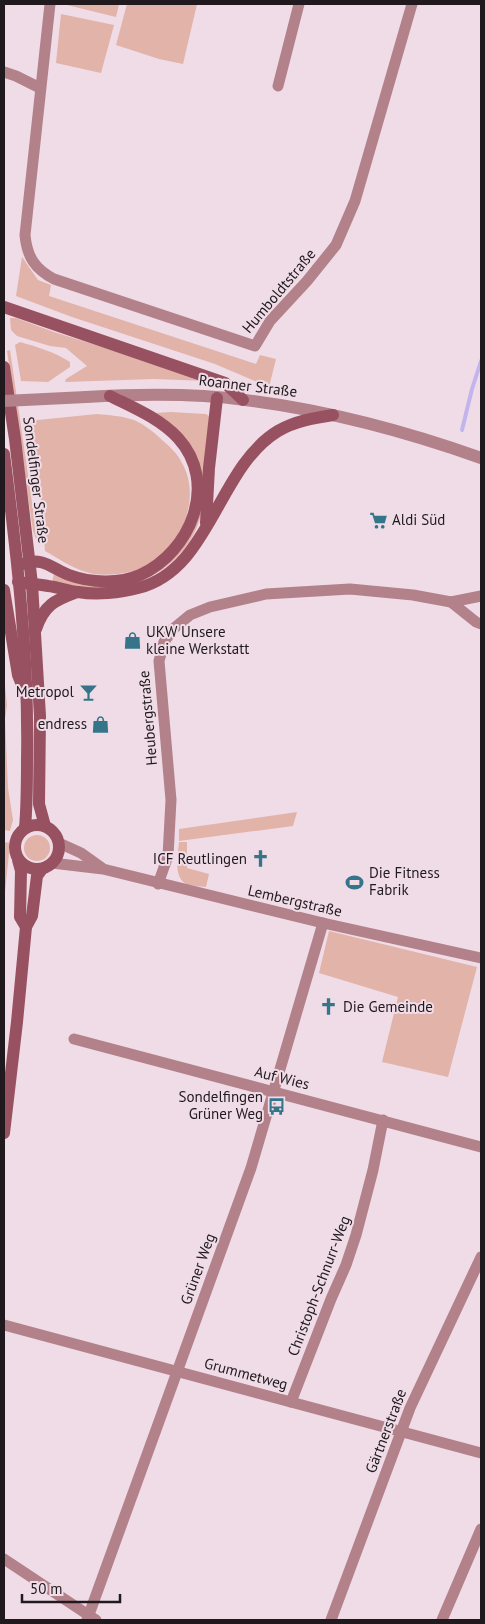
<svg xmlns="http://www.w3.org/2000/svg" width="485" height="1624" font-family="'PT Sans',sans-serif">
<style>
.green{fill:#e1b3a9}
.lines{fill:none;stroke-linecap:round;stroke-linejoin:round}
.stream{stroke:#c2b5ee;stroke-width:4}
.minor{stroke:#b3818a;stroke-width:11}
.tertiary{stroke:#b3818a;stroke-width:12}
.secondary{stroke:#985160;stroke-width:12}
.tertiary-bridge{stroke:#b3818a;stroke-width:12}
.labels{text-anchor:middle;stroke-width:4;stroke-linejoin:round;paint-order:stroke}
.street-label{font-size:15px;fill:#20191d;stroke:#efdce7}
.poi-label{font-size:15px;fill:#20191d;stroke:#efdce7;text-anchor:start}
</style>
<rect width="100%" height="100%" fill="#efdce7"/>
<!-- green -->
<g class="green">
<polygon points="63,4 119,4 116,17"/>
<polygon points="127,4 197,4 183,64 159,59 116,45"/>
<polygon points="61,14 114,25 101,73 56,63"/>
<polygon points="22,257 38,280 51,285 49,296 256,364 260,355 276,359 269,387 215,364 72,317 16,296"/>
<polygon points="10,318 16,318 54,332 208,380 207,381 154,379 65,382 66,379 87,366 66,348 50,346 17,336 11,330"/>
<path d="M20 342C38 347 54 352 70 362V367L48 382 21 381 15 345Z"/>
<polygon points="10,350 38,544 33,531 7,351"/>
<path d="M171 412 206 414 209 416C208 438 206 459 204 481 203 492 203 504 201 515 192 551 160 579 124 586 101 591 75 586 52 583L54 573 104 586 176 556 186 543 193 531 199 473 155 413Z"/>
<path d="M97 414C109 415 122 416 134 420 145 425 154 432 162 440 169 446 178 454 182 463 197 489 189 523 171 545 155 563 149 569 124 573 112 575 98 576 86 572 72 568 58 558 45 551L38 462 28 421Z"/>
<polygon points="4,675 7,705 5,719 8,788 13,820 10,831 4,830"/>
<polygon points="297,812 293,826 179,841 179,829"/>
<circle cx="37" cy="848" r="13"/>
<polygon points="4,842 10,843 4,902"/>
<path d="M179 842H187V868L209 874 206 887C201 886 191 886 186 884 173 876 178 855 179 842Z"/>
<polygon points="329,931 477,967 448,1077 382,1062 398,997 319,973"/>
</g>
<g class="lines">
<!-- stream -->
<polyline class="stream" points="462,430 472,389 481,361"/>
<!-- minor -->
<g class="minor">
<path d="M50 4 25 235C27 257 35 269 54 279L255 346 270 321 307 281 336 245 355 201 412 4"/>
<polyline points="4,72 16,76 40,88"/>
<polyline points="278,86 299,4"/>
<polyline points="451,602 476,622 481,624"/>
<polyline points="59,843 81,853 102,868"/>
<polyline points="52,863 103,869 323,923 481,958"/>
<polyline points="158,884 168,856 171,800 159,661 164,642 173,629 190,615 210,607 266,594 350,589 413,595 451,602 481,596"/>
<polyline points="74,1039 481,1147"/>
<polyline points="4,1325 481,1453"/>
<polyline points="291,1402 331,1299 346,1265 356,1235 373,1170 383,1120"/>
<polyline points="4,1559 96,1620"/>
<polyline points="87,1620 251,1168 323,923"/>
<polyline points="331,1620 410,1408 481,1257"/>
<polyline points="442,1620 481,1529"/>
</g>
<!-- tertiary -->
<path class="tertiary" d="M86 397C139 394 193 393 245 400 326 410 405 431 481 458"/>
<!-- secondary -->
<g class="secondary">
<polyline points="4,307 225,383 243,400"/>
<polyline points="4,367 15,439 32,584 40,716 39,804 45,826"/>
<path d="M4 454C17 555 29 657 27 760 27 782 27 805 25 828"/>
<polyline points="206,523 209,468 217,398"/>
<path d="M23 564C42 556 53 569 69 575 91 583 119 584 140 575 191 552 219 483 178 438 159 418 134 408 110 396"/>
<path d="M18 582C28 584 38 584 48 586 58 587 68 591 78 592 96 595 120 593 138 588 211 570 217 468 278 431 295 421 314 418 333 415"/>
<polyline points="4,590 18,675 22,685"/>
<path d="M36 629C44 605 55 600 77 592"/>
<circle cx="37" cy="847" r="22"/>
<polyline points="18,860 21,871 20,917 26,927"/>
<polyline points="4,1133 17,1022 26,927 32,916 37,876 42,869"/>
</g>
<!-- tertiary-bridge -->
<polyline class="tertiary-bridge" points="4,401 86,397"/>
</g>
<!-- icons -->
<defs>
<symbol id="supermarket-bare" viewBox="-9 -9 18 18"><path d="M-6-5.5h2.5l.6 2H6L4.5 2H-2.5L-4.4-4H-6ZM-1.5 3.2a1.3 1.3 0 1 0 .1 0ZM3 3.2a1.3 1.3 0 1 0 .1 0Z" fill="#357589" stroke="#efdce7" stroke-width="2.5" paint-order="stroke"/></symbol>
<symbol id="shop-bare" viewBox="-9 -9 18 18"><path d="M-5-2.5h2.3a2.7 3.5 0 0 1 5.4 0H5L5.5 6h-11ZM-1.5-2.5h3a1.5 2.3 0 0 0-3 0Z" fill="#357589" stroke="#efdce7" stroke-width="2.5" paint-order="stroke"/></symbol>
<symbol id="bar-bare" viewBox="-9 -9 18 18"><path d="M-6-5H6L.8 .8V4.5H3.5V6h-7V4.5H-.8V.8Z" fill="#357589" stroke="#efdce7" stroke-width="2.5" paint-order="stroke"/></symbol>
<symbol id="church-bare" viewBox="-9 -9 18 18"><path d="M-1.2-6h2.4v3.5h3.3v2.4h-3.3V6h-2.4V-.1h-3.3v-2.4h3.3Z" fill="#357589" stroke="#efdce7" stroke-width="2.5" paint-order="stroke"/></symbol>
<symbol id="stadium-bare" viewBox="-9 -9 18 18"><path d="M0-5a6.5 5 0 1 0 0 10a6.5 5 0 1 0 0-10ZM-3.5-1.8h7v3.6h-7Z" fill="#357589" stroke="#efdce7" stroke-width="2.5" paint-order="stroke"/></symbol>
<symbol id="bus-bare" viewBox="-9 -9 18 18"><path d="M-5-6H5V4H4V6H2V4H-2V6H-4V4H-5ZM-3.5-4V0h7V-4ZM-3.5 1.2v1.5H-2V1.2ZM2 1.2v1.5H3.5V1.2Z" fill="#357589" stroke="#efdce7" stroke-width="2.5" paint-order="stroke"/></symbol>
</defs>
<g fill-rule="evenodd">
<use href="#supermarket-bare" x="366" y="508" width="25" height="25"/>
<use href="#shop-bare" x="120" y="628" width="25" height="25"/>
<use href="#bar-bare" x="76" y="680" width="25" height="25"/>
<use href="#shop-bare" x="88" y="712" width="25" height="25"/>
<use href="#church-bare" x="248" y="846" width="25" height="25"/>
<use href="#stadium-bare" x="342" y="870" width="25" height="25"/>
<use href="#church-bare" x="316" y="994" width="25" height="25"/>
<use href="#bus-bare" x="264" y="1094" width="25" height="25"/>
</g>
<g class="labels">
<!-- street labels -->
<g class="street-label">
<text transform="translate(279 291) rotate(-50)" y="5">Humboldtstraße</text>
<text transform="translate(248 386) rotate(7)" y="5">Roanner Straße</text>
<text transform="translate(36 480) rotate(83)" y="5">Sondelfinger Straße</text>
<text transform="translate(148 718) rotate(-95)" y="5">Heubergstraße</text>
<text transform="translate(295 901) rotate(13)" y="5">Lembergstraße</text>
<text transform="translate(282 1078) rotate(14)" y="5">Auf Wies</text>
<text transform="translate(198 1269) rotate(-70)" y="5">Grüner Weg</text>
<text transform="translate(319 1286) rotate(-69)" y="5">Christoph-Schnurr-Weg</text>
<text transform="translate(246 1374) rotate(15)" y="5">Grummetweg</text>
<text transform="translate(386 1431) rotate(-69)" y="5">Gärtnerstraße</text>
</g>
<!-- poi labels -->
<g class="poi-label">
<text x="392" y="525">Aldi Süd</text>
<text x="146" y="637">UKW Unsere<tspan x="146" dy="17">kleine Werkstatt</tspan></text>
<text x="74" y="697" text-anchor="end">Metropol</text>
<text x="87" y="729" text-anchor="end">endress</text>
<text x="247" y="864" text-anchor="end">ICF Reutlingen</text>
<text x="369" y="878">Die Fitness<tspan x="369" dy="17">Fabrik</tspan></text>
<text x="343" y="1012">Die Gemeinde</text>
<text x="263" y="1102" text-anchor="end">Sondelfingen<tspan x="263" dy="17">Grüner Weg</tspan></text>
</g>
</g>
<!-- border -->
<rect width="485" height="1624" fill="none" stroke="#20191d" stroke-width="10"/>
<!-- scale -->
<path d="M22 1594v8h98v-8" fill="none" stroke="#20191d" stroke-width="2.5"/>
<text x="30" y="1594" font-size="15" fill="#20191d" stroke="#efdce7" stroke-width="4" paint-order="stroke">50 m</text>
</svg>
